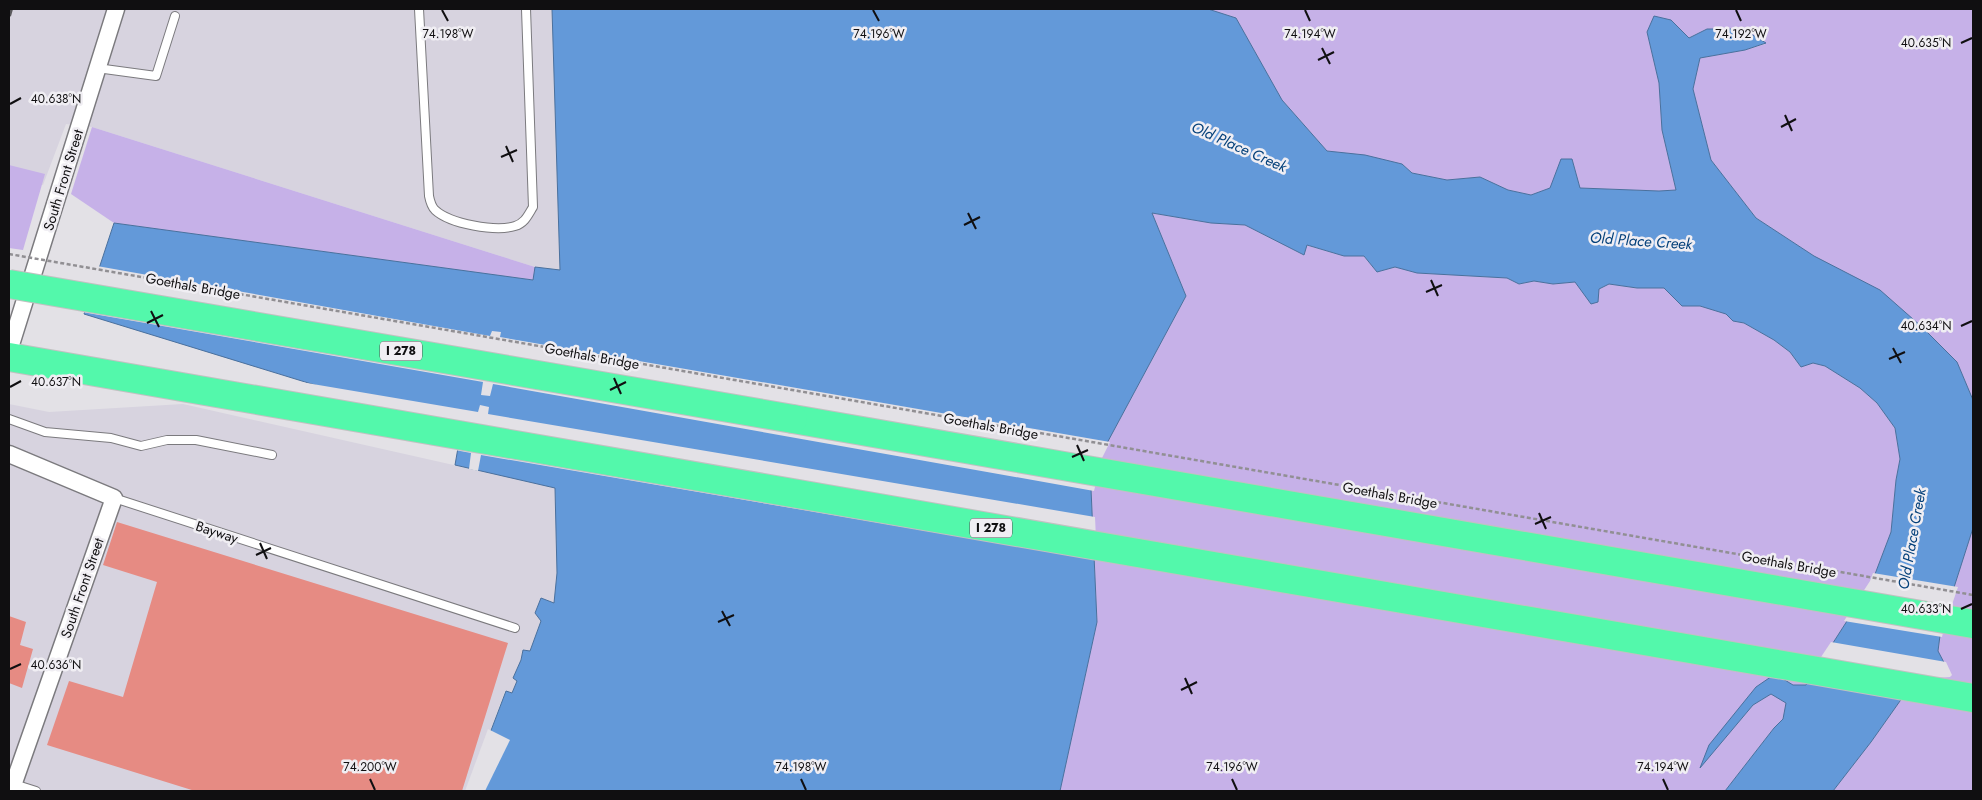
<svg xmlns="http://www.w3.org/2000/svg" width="1982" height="800" font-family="Jost,sans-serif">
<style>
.built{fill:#d7d3df}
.green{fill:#c6b1e8}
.water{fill:#6399d9;stroke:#4a709d}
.pier{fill:#e3e1e6}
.building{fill:#e68b83}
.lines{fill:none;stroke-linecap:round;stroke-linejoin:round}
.service-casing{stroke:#7b7a7e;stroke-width:10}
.minor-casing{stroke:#7b7a7e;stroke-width:19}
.motorway-casing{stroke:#c1c1c1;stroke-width:30}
.service{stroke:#fff;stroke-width:8}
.minor{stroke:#fff;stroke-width:16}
.motorway{stroke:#53f8ab;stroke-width:28}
.rail{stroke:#5a595c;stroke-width:4;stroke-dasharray:10 5;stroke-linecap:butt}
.motorway-bridge-casing{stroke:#c1c1c1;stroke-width:30;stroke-linecap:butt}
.path-bridge{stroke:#918f93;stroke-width:2.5;stroke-dasharray:4 2.5;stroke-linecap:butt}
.motorway-bridge{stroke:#53f8ab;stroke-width:28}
.ticks{fill:none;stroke:#100f11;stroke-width:2}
.labels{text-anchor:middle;stroke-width:5;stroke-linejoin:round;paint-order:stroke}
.shield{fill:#f0eef3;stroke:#535255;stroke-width:1}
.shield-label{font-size:12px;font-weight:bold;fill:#100f11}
.street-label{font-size:14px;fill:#100f11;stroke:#f0eef3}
.water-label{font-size:15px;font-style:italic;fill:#04407a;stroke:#f0eef3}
.ticks-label{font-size:12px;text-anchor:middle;fill:#100f11;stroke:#f0eef3;stroke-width:5;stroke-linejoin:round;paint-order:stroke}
</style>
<rect width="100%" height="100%" fill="#e3e1e6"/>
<!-- built -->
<g class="built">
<polygon points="9,9 552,9 560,270 535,267 92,127 66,124 43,185 9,173"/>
<polygon points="9,404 49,412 183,404 555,488 557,573 554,603 541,598 541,620 530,651 523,650 521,660 513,678 517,680 512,693 505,691 468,791 9,791"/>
</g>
<!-- green -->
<g class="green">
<polygon points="1208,9 1973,9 1973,400 1957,362 1814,256 1756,218 1711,160 1693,89 1700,58 1745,50 1765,44 1743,29 1707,29 1689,38 1671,20 1647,32 1659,83 1662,130 1676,190 1659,191 1580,188 1572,159 1550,188 1531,195 1508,190 1480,177 1447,180 1412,173 1402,164 1365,156 1327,151 1282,100 1236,18"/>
<polygon points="92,127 535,267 534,280 114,223 71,194"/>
<polygon points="9,165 45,174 23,250 9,248"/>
<polygon points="1152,213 1211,223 1245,225 1304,255 1306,245 1344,256 1364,256 1377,272 1395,267 1417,273 1507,278 1519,284 1534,281 1553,284 1575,282 1599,289 1609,284 1637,288 1664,288 1682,306 1700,306 1727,314 1733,321 1744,323 1774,340 1790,352 1801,367 1813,363 1825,366 1860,388 1877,403 1895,428 1900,459 1896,480 1891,532 1872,582 1806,685 1793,685 1775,674 1701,766 1753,705 1771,694 1787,703 1783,719 1774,728 1725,791 1060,791 1097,622 1091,489 1099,458 1186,296"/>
<polygon points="1973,528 1973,791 1833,791 1871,742 1917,677 1938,651 1941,628"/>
</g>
<!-- water -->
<polygon class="water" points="552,9 1208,9 1236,18 1282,100 1327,151 1365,155 1402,164 1412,173 1447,180 1480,177 1508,190 1531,195 1550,188 1561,159 1572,159 1580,188 1659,191 1676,190 1662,130 1659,83 1647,32 1654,16 1671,20 1689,38 1707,29 1743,29 1766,43 1745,50 1700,58 1693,89 1711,160 1756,218 1814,256 1880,290 1922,327 1957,362 1973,400 1973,528 1941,628 1938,651 1950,674 1917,677 1871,742 1833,791 1725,791 1774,728 1783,719 1786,703 1771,694 1753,705 1700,768 1709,745 1756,687 1775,674 1793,685 1806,685 1872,582 1891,532 1896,480 1900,459 1895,428 1877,403 1860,388 1825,366 1813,363 1801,367 1790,352 1774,340 1744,323 1733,321 1726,314 1700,306 1682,306 1664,288 1637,288 1609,284 1599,289 1598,302 1591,304 1575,282 1553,284 1534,281 1519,284 1507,278 1417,273 1395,267 1377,272 1364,256 1344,256 1307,245 1304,255 1245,225 1211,223 1152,213 1186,296 1099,458 1091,489 1097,622 1060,791 468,791 506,691 512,693 517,681 513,678 521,660 523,650 530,651 541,621 535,613 541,598 554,603 557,573 555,488 455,465 459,442 432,421 84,314 114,223 533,280 535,267 560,270"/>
<!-- pier -->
<g class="pier">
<polygon points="97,266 490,336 492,331 501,332 500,337 1110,442 1102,458 1094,491 493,384 490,396 481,395 483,382 82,312"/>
<polygon points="289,380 478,412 480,405 489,407 488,414 1095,517 1097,560 481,455 478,471 469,469 471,453 455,450 456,443 429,423"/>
<polygon points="1873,573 1958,587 1944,628 1942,637 1844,621 1870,581"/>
<polygon points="1831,642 1946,662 1952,675 1950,677 1918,679 1805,681"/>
<polygon points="488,729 510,740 485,791 465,791"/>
</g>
<!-- building -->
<g class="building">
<polygon points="117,522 508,643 462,791 195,791 47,745 69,681 123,697 157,582 103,565"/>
<polygon points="9,616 26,622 20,645 33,649 22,688 9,683"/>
</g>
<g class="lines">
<defs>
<g id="service">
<path d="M419 9 429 196C430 201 431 206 435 210 450 224 496 232 515 226 525 223 528 215 533 207L526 9"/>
<polyline points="97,68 156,76 175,16"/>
<polyline points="9,419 45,432 111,438 141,446 167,440 196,440 272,455"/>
<polyline points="114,498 515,628"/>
<polyline points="14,784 36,791"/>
</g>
<g id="minor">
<polyline points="9,351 116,9"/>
<polyline points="9,454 114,498 11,791"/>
</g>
<g id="motorway">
<polyline points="9,357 1973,698"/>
<polyline points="793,419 1973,624"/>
</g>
</defs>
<!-- service casing -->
<use href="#service" class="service-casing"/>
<!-- minor casing -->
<use href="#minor" class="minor-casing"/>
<!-- motorway casing -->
<use href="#motorway" class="motorway-casing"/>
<!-- service -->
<use href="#service" class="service"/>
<!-- minor -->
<use href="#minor" class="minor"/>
<!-- motorway -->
<use href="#motorway" class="motorway"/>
<!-- rail -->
<polyline class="rail" points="9,16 11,9"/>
<defs>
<polyline id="motorway-bridge" points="9,284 793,419"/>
</defs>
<!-- motorway-bridge casing -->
<use href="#motorway-bridge" class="motorway-bridge-casing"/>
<!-- path-bridge -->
<polyline class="path-bridge" points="9,254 1973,595"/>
<!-- motorway-bridge -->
<use href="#motorway-bridge" class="motorway-bridge"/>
</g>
<!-- ticks -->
<path class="ticks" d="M442 10 448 21M873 10 879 21M1305 10 1310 21M1736 10 1741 21M1961 43 1972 38M1322 48 1330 64M1318 60 1334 52M10 104 21 98M1785 115 1792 131M1781 127 1796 119M506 146 513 162M501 157 517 150M968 213 976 229M964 225 980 217M1431 280 1438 296M1426 292 1442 285M151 311 159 327M147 323 163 315M1961 326 1972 321M1893 348 1901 363M1889 359 1905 352M614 378 621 394M10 387 21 381M610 390 626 382M1077 445 1084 461M1072 457 1088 450M1539 513 1546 529M1535 524 1551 517M260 543 267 559M256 555 271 548M1961 609 1972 604M722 611 730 626M718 622 734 615M10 669 21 664M1185 678 1192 694M1181 690 1197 682M370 779 375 790M801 779 806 790M1232 779 1237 790M1663 779 1668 790"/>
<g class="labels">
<!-- shield labels -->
<g class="shield">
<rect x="380" y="341.5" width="42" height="19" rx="4"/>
<rect x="970" y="518.5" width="42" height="19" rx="4"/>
</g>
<g class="shield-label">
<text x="401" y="355">I 278</text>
<text x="991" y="532">I 278</text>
</g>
<!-- street labels -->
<g class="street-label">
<text transform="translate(63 180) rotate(-73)" y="5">South Front Street</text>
<text transform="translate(193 286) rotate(10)" y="5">Goethals Bridge</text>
<text transform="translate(592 356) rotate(10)" y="5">Goethals Bridge</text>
<text transform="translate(991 426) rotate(10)" y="5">Goethals Bridge</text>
<text transform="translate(1390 495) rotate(10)" y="5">Goethals Bridge</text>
<text transform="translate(217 532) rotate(18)" y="5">Bayway</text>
<text transform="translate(1789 564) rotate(10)" y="5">Goethals Bridge</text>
<text transform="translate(82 588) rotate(-71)" y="5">South Front Street</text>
</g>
<!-- water labels -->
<g class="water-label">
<text transform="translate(1239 147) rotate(24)" y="5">Old Place Creek</text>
<text transform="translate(1641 241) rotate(4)" y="5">Old Place Creek</text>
<text transform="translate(1912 539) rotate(-80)" y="5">Old Place Creek</text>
</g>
</g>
<g class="ticks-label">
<text x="448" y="38">74.198°W</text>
<text x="879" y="38">74.196°W</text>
<text x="1310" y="38">74.194°W</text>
<text x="1741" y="38">74.192°W</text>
<text x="1926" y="47">40.635°N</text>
<text x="56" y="103">40.638°N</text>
<text x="1926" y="330">40.634°N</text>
<text x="56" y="386">40.637°N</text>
<text x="1926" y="613">40.633°N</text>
<text x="56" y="669">40.636°N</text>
<text x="370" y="771">74.200°W</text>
<text x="801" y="771">74.198°W</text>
<text x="1232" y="771">74.196°W</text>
<text x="1663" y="771">74.194°W</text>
</g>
<!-- border -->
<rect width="1982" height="800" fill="none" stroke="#100f11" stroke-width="20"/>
</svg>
